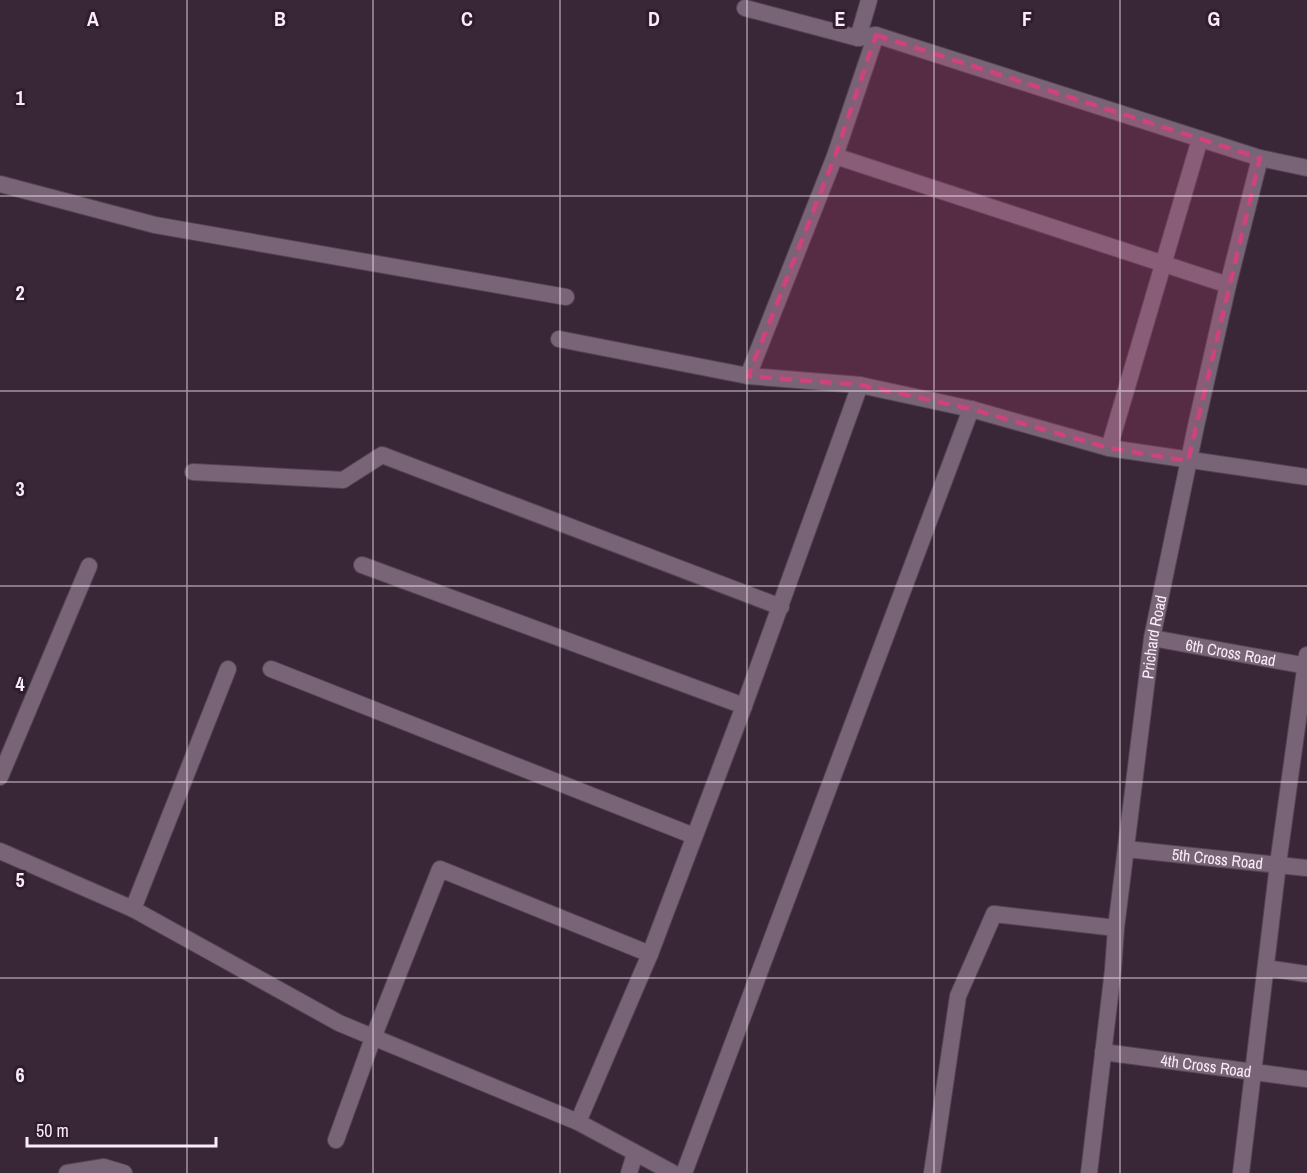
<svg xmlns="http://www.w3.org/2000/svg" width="1307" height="1173" font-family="'Archivo Narrow',sans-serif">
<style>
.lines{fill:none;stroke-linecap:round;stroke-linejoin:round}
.minor-casing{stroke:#544453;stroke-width:18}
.tertiary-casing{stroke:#544453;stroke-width:18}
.minor{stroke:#796477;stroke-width:16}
.tertiary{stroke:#796477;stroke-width:16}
.marked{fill:#cd437a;fill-opacity:0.2;stroke:#cd437a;stroke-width:4.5;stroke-dasharray:12 8;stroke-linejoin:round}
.grid{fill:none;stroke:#f9edf8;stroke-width:1.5;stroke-opacity:0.55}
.labels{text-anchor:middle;stroke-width:6;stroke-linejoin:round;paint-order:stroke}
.street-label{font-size:16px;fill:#f9edf8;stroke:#2f1d2e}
.grid-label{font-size:20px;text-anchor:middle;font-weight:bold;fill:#f9edf8;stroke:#2f1d2e;stroke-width:6;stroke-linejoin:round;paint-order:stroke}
</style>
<rect width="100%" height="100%" fill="#392738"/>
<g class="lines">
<defs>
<g id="minor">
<polyline points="745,8 858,38 876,35 1260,158"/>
<polyline points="858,38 869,0"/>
<polyline points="835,156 1228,285"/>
<polyline points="0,184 155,225 566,297"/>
<polyline points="559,339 748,376 860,385 971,409 1109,448 1307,477"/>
<polyline points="748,376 835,156 876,35"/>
<polyline points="1109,448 1200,139"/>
<polyline points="193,472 343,480 382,455 781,607"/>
<polyline points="362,565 744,706"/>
<path id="s1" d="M1152 638 1307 666"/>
<polyline points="271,669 694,836"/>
<polyline points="0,777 89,566"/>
<path id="s2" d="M1126 849 1307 868"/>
<polyline points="0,851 133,909 339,1023 578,1122 673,1173"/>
<polyline points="133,909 228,669"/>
<polyline points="1266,968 1307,974"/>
<path id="s3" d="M1103 1052 1307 1079"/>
<polyline points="578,1122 650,954 744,706 860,385"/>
<polyline points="336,1140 373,1038 440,869 650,954"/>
<polyline points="67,1173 104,1167 124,1173"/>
<polyline points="629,1173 635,1154"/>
<polyline points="684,1173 971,409"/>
<polyline points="932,1173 958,996 994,914 1116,928"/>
<polyline points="1241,1173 1278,864 1307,655"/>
</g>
<g id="tertiary">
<path id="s4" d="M1089 1173 1113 970 1116 928 1152 638 1196 426 1228 285 1260 158 1307 168"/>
</g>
</defs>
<!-- minor casing -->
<use href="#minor" class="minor-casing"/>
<!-- tertiary casing -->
<use href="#tertiary" class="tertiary-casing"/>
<!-- minor -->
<use href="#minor" class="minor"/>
<!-- tertiary -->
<use href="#tertiary" class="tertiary"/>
</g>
<!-- marked area -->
<path class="marked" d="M876 35 1260 158 1188 461 1109 448 971 409 860 385 748 376 835 156Z"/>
<!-- grid -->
<path class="grid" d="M187 0V1173M373 0V1173M560 0V1173M747 0V1173M934 0V1173M1120 0V1173M0 196H1307M0 391H1307M0 586H1307M0 782H1307M0 978H1307"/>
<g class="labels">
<!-- street labels -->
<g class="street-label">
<text dy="6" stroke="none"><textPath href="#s4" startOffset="540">Prichard Road</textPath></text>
<text dy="6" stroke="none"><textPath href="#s1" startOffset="80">6th Cross Road</textPath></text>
<text dy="6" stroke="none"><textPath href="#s2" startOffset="92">5th Cross Road</textPath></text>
<text dy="6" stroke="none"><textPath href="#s3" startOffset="104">4th Cross Road</textPath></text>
</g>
</g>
<g class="grid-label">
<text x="93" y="26">A</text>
<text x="280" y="26">B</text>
<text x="467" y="26">C</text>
<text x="654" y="26">D</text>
<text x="840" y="26">E</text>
<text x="1027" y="26">F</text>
<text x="1214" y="26">G</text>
<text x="20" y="105">1</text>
<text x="20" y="300">2</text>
<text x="20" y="496">3</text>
<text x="20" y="691">4</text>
<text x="20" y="887">5</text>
<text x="20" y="1082">6</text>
</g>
<!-- scale -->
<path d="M27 1137v9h189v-9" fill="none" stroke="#f9edf8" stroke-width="3"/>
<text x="36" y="1137" font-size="18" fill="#f9edf8" stroke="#2f1d2e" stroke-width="4.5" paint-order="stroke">50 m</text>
</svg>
